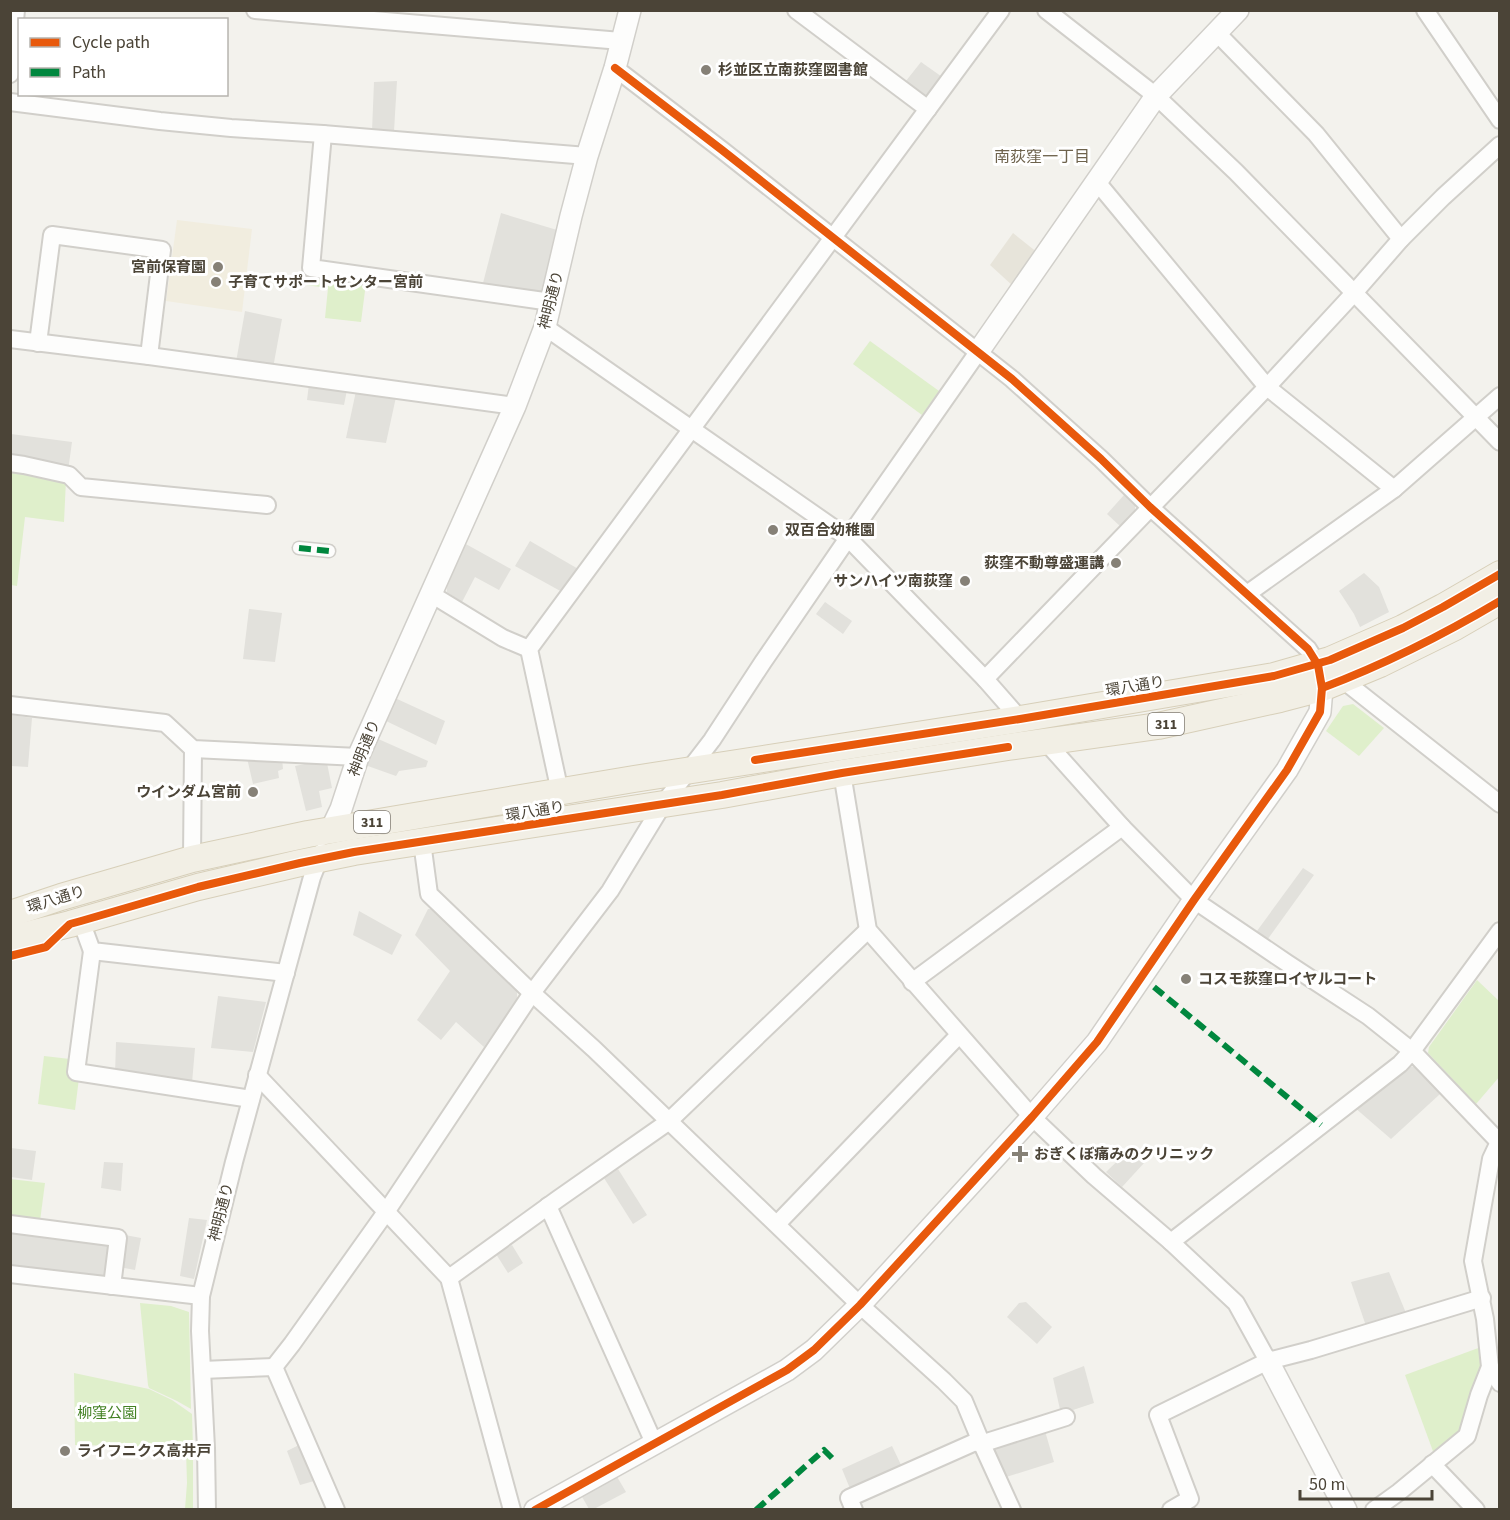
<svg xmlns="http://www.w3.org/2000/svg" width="1510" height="1520" font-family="'Source Sans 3','Noto Sans JP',sans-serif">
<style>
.residential{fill:#e7e4da}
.education{fill:#f1eddf}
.green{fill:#dfefcb}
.parking{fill:#e2e1dc}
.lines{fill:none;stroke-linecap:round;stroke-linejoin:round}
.pedestrian-casing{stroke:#d1cfca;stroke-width:15}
.minor-casing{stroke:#d1cfca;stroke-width:20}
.tertiary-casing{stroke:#d1cfca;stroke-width:24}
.primary-casing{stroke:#d7cfb9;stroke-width:28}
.pedestrian{stroke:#fdfdfc;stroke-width:12}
.minor{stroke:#fdfdfc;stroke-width:16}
.tertiary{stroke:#fdfdfc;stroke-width:21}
.primary{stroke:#f2efe5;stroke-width:26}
.quiet{stroke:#00873e;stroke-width:6;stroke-dasharray:12 6;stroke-linecap:butt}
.cycleway-casing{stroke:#fff;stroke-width:11}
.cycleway{stroke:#e8590c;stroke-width:8}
.poi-dot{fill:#868177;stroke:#fff;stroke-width:2}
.labels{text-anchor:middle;stroke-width:6;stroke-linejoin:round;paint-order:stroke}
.shield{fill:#fff;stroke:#817c73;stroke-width:1.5}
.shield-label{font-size:14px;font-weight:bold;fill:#4b4437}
.poi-label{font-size:15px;font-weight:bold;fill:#4b4437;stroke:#fff;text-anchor:start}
.street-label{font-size:15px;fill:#4b4437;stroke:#fff}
.park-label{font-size:15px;fill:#448225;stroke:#fff}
.neighbourhood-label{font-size:16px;fill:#6e634d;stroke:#fff}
</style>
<rect width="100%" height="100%" fill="#f3f2ed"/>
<!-- residential -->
<polygon class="residential" points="1013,233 1038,253 1013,286 990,265"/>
<!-- education -->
<polygon class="education" points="177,220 252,229 242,312 166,301"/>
<!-- green -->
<g class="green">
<polygon points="308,275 366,283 361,322 325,318 328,288 305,285"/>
<polygon points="870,341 939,391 922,415 853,364"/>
<polygon points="11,472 66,480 64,522 25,517 17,586 11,585"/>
<polygon points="1353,704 1384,728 1359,756 1326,731 1343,706"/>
<polygon points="1477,980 1499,1001 1500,1076 1476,1104 1428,1053 1429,1047"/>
<polygon points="44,1056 70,1059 68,1077 79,1078 75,1110 38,1104"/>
<polygon points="10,1179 45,1183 40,1221 11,1217"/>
<polygon points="140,1303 171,1306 189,1312 191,1409 177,1401 149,1388 148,1385"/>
<polygon points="1481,1347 1482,1354 1478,1384 1466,1424 1459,1432 1434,1454 1405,1375"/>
<polygon points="74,1373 149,1389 172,1400 192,1414 193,1447 75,1445"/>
<polygon points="186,1450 193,1450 193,1509 185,1509 187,1483"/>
</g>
<!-- parking -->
<g class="parking">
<polygon points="921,62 945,79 931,98 922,100 902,86"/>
<polygon points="397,81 394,131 372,131 374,82"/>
<polygon points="501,213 557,230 543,296 482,287"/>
<polygon points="245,311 282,319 273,368 236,362"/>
<polygon points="309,384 347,390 344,405 307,400"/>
<polygon points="356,391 396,397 386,443 346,438"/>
<polygon points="11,434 72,442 68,471 11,456"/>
<polygon points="1124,495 1135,504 1135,512 1121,527 1107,514"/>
<polygon points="530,541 580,570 564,593 515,566"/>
<polygon points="464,543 511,569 499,590 475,577 462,602 447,592 446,583"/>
<polygon points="1364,573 1379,587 1389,612 1360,627 1354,614 1339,591"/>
<polygon points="825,602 852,621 843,634 816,614"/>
<polygon points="249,609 282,613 275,662 243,659"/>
<polygon points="395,698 445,721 436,745 384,720"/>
<polygon points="11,715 32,718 28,767 11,766"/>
<polygon points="376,738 428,761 426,767 399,771 396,776 365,765"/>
<polygon points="247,758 282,758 283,769 278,771 279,778 253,784"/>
<polygon points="304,759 315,759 317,765 327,763 332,788 319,791 322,807 306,811 295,766 305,764"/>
<polygon points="1303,868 1314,875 1265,943 1254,935"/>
<polygon points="428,909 435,909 517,990 517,999 484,1047 456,1022 441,1040 417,1020 450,971 415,935"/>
<polygon points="359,911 402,935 392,955 353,935"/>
<polygon points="218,996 266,1002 253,1052 211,1048"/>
<polygon points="116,1042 195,1048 192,1083 115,1074"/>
<polygon points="1405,1066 1416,1067 1440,1094 1391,1139 1354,1107"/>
<polygon points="11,1148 36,1151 32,1180 11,1177"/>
<polygon points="1130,1149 1144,1163 1122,1187 1106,1172"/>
<polygon points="104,1162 123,1163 121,1191 101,1188"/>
<polygon points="618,1169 647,1215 633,1224 604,1178"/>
<polygon points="189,1218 207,1220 194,1279 180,1276"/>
<polygon points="11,1233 108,1245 112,1252 108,1273 98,1282 11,1273"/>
<polygon points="125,1235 141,1238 135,1270 119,1267"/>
<polygon points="512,1245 523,1263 508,1273 496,1254"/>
<polygon points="1389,1272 1406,1313 1366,1326 1351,1282"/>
<polygon points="1026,1302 1052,1327 1037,1344 1007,1317 1019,1303"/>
<polygon points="1084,1366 1094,1403 1061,1414 1053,1378"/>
<polygon points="1045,1431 1054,1462 1003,1478 990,1448"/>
<polygon points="299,1445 314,1481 300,1485 287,1451"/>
<polygon points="892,1446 903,1469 851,1491 842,1469"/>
<polygon points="616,1475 626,1492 594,1509 589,1509 581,1495"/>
</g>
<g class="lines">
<defs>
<polyline id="pedestrian" points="299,548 329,551"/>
<g id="minor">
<polyline points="255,10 621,41"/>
<polyline points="796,10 928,109"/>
<polyline points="1046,10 1156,96 1236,172 1500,442"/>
<polyline points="1425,10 1500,120"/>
<polyline points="1216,32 1316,134 1401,239"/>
<polyline points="615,68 722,150 1012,379 1101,459 1150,507 1308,649 1318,665"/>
<polyline points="10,74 16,10"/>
<polyline points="10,102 160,121 231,128 323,134 587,156"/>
<polyline points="323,134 311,268 551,302"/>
<polyline points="1097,182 1267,387 1394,489"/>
<polyline points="545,327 848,538 985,679 1020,719"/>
<polyline points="10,339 149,356 515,406"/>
<polyline points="38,343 52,235 162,250 149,356"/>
<polyline points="10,463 24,465 69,475 81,487 267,505"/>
<polyline points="431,594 503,638 529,649"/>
<polyline points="1247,594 1394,489 1500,396"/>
<polyline points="985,679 1267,387 1354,293 1401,239 1443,197 1500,145"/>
<polyline points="1343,680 1500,804"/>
<polyline points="10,705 165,723 193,749 358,757"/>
<polyline points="1046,742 1122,827 1194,900 1287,963 1368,1016 1412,1051 1500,1143"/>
<polyline points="842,773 868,930 1032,1117 1094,1176 1171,1242 1236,1303 1268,1361"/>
<polyline points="560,792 529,649 1001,10"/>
<polyline points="422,842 429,894 532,993 594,1049 860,1305 944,1381 964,1401 981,1442 1012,1510"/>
<polyline points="192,859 193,749"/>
<polyline points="81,921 92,951 286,973"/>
<polyline points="92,951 76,1072 251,1099"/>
<polyline points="912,982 1122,827"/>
<polyline points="257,1075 449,1278 512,1510"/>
<polyline points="548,1206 654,1443"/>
<polyline points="10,1224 118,1238 112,1286"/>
<polyline points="777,1224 959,1035"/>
<polyline points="1171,1242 1400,1064 1412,1051 1500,931"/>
<polyline points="10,1274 201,1296"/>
<polyline points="449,1278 558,1199 668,1122 868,930"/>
<polyline points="1490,1367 1500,1383"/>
<polyline points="202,1370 274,1367"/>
<polyline points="1432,1464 1476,1510"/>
<polyline points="207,1510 206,1448 200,1331 201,1296 234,1162 312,877 322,852"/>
<polyline points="336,1510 274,1367 292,1344 386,1212 532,993 610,891 663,804 712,740 763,662 848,538 978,352"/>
<polyline points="854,1510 849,1498 973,1443 987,1442 1066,1417"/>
<polyline points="1171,1510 1190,1499 1158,1415 1268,1361 1311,1350 1482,1298"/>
<polyline points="1374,1510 1399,1492 1467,1436 1479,1395 1490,1367 1485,1319 1473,1261 1491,1159 1499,1142"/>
</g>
<g id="tertiary">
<polyline points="978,352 1156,96 1238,10"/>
<polyline points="331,830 341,809 358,757 515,406 545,327 571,216 587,156 615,68 630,10"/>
<polyline points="1268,1361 1346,1510"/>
<polyline points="535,1510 787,1370 814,1350 860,1305 1032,1117 1097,1042 1194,900 1287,770 1320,712 1322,688 1319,674"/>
</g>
<g id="primary">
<polyline points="10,914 61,897 192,859 308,834 634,779 1020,719 1274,676 1330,660 1403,628 1443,607 1500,574"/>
<polyline points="10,939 70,924 198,887 300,863 354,852 722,795 842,773 1008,747 1158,726 1280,699 1322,688 1380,664 1455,627 1500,601"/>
</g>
</defs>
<!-- pedestrian casing -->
<use href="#pedestrian" class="pedestrian-casing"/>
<!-- minor casing -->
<use href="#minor" class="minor-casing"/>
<!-- tertiary casing -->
<use href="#tertiary" class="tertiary-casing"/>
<!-- primary casing -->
<use href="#primary" class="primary-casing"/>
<!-- pedestrian -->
<use href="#pedestrian" class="pedestrian"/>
<!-- minor -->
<use href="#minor" class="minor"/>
<!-- tertiary -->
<use href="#tertiary" class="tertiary"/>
<!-- primary -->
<use href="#primary" class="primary"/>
<!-- quiet -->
<g class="quiet">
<polyline points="299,548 329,551"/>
<polyline points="1154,987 1321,1125"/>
<polyline points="756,1510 824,1450 834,1460"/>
</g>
<defs>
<g id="cycleway">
<path d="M1322 688C1383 665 1443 635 1500 601"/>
<polyline points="755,760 1020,719 1274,676 1330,660 1403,628 1443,607 1500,574"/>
<polyline points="10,956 46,947 70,924 81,921 198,887 300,863 354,852 722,795 842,773 1008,747"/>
<polyline points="535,1510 787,1370 814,1350 860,1305 1032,1117 1097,1042 1194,900 1287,770 1320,712 1322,688 1318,665 1308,649 1150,507 1101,459 1012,379 722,150 615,68"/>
</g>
</defs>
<!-- cycleway casing -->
<use href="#cycleway" class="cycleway-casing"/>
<!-- cycleway -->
<use href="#cycleway" class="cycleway"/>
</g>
<!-- markers -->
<g class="poi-dot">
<circle cx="706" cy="70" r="6"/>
<circle cx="218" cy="267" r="6"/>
<circle cx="216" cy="282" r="6"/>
<circle cx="773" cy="530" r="6"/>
<circle cx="1116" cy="563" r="6"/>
<circle cx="965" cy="581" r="6"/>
<circle cx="253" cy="792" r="6"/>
<circle cx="1186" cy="979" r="6"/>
<path d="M1017 1145h6v6h6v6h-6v6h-6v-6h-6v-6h6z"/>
<circle cx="65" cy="1451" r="6"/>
</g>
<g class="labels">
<!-- shield labels -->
<g class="shield">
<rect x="1148" y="713" width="36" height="22" rx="4.5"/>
<rect x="354" y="811" width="36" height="22" rx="4.5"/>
</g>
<g class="shield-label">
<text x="1166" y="729">311</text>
<text x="372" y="827">311</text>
</g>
<!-- poi labels -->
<g class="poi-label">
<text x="718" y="75">杉並区立南荻窪図書館</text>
<text x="206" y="272" text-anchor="end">宮前保育園</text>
<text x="228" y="287">子育てサポートセンター宮前</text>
<text x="785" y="535">双百合幼稚園</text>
<text x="1104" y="568" text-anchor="end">荻窪不動尊盛運講</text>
<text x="953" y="586" text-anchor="end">サンハイツ南荻窪</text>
<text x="241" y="797" text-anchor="end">ウインダム宮前</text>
<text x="1198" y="984">コスモ荻窪ロイヤルコート</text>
<text x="1034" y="1159">おぎくぼ痛みのクリニック</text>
<text x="77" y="1456">ライフニクス高井戸</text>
</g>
<!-- street labels -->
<g class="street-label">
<text transform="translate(551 300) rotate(-76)" y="5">神明通り</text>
<text transform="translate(1135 686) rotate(-9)" y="5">環八通り</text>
<text transform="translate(364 748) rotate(-68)" y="5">神明通り</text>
<text transform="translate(535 811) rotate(-9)" y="5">環八通り</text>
<text transform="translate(56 899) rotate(-17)" y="5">環八通り</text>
<text transform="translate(221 1212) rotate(-76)" y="5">神明通り</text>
</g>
<!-- park labels -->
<g class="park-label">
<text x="107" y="1418">柳窪公園</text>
</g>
<!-- neighbourhood labels -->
<g class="neighbourhood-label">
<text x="1042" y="162">南荻窪一丁目</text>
</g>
</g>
<!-- border -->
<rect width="1510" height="1520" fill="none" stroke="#4b4437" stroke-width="24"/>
<!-- legend -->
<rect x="18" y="18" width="210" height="78" fill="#ffffff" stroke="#b7b4af" stroke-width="1.5"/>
<rect x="30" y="38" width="30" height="9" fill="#e8590c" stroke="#b7b4af" stroke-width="1.5"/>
<text x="72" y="48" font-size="18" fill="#4b4437">Cycle path</text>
<rect x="30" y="68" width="30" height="9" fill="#00873e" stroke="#b7b4af" stroke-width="1.5"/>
<text x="72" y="78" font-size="18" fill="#4b4437">Path</text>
<!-- scale -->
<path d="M1300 1490v9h132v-9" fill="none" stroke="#4b4437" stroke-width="3"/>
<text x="1309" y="1490" font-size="18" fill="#4b4437" stroke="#ffffff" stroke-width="4.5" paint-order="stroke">50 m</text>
</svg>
